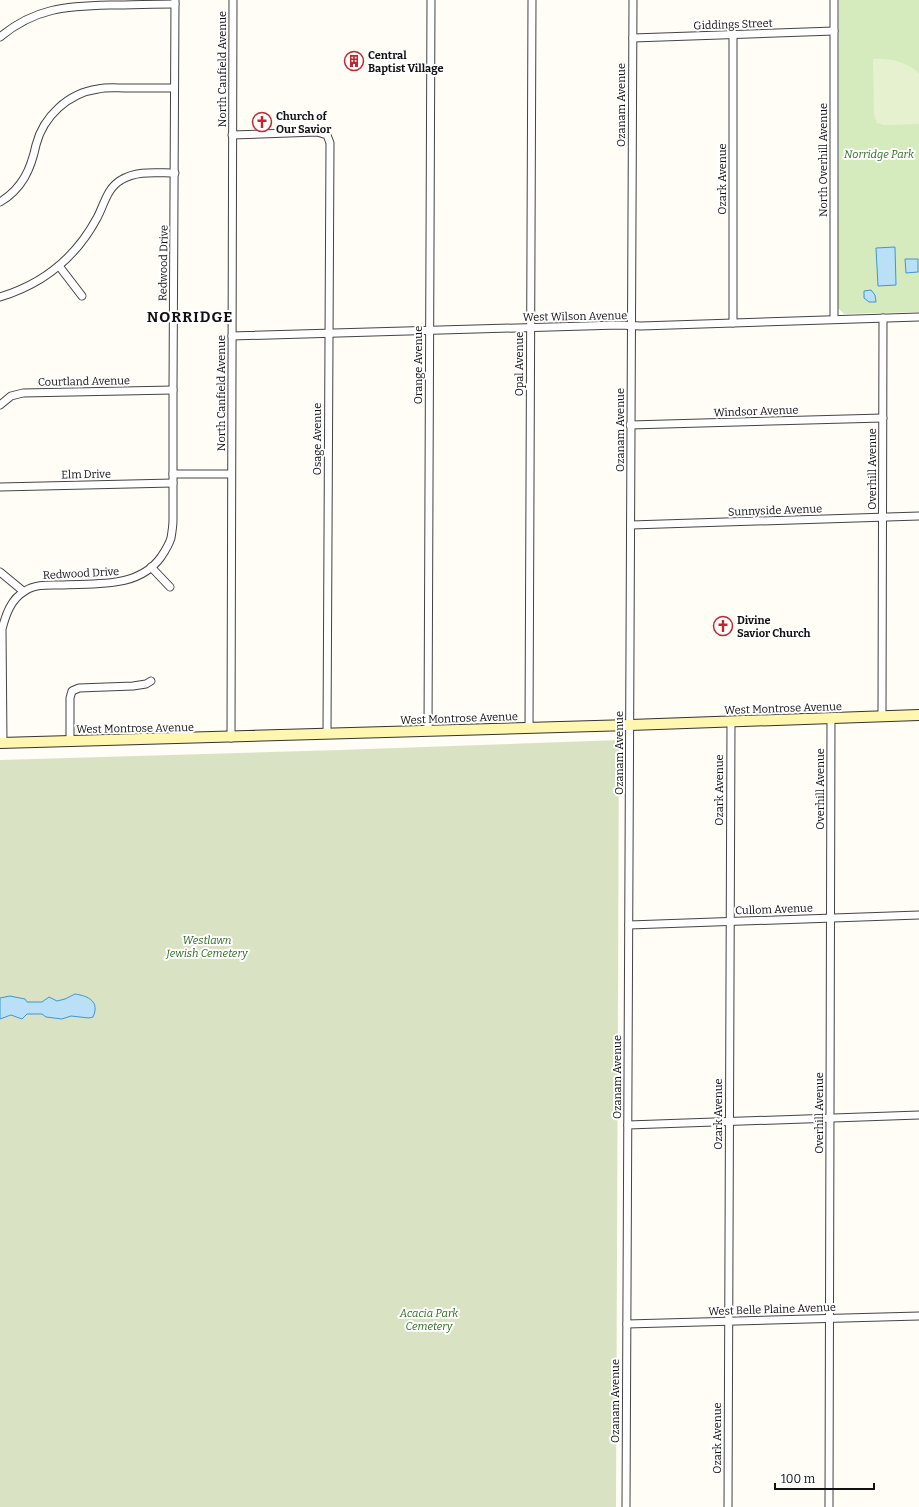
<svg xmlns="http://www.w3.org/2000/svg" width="919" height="1507" font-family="Bitter,serif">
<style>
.green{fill:#d5ebbd}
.cemetery{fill:#d9e3c4}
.pitch{fill:#e6f2cf}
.water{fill:#b9e0f7;stroke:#3f96cf}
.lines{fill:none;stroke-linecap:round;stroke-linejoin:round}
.street-casing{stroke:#444;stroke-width:9}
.secondary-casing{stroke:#333;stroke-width:12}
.street{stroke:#fff;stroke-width:7}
.secondary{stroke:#fff6b0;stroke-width:10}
.labels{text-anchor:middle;stroke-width:4;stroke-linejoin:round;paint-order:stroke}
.street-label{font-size:11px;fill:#111;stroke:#fff}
.poi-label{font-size:11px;font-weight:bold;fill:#111;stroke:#fff;text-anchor:start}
.park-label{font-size:11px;font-style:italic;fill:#2f6b1f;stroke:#fff}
.district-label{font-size:15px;font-weight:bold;letter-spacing:1px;fill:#111;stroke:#fff}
</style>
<rect width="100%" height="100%" fill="#fffdf5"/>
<!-- green -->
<polygon class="green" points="839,0 919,0 919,312 844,314 838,308"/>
<!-- cemetery -->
<polygon class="cemetery" points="619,740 616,1507 0,1507 0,760 339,750"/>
<!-- pitch -->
<path class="pitch" d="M873 59C889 58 906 62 919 73V124L884 125 877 123 874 115Z"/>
<!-- water -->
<g class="water">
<polygon points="895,247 896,285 878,286 876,248"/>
<polygon points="905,259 918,259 918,272 906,273"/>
<polygon points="871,290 875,295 876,302 869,302 864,298 864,291"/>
<path d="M75 994C89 996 100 1002 93 1017L89 1018 71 1016 62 1019 46 1017 42 1014H27L22 1019 11 1015 0 1019V998L10 996 25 999 27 1002H42L49 997 57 1001 65 999Z"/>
</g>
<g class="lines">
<defs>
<g id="street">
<polyline points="733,35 733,323"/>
<path d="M0 37C35 8 66 6 110 5 132 5 153 4 175 4"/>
<polyline points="633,38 834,31"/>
<polyline points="232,135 317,132 327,135 330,143 327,734"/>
<path d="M0 202C22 189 31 169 36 145 43 117 68 93 98 89 107 87 116 88 125 88 141 88 158 88 174 88"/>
<polyline points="59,266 82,296"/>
<path d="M0 297C43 284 76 257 97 218 104 205 107 188 121 180 137 170 157 173 175 173"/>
<polyline points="834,319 834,0"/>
<polyline points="232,336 619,325 641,326 919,317"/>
<polyline points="0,405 11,396 23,393 173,390"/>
<polyline points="630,425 883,418"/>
<polyline points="173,474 231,474"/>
<polyline points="0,487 173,483"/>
<polyline points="631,525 919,516"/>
<polyline points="151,567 170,587"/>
<polyline points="0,572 23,591"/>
<polyline points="882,716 883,318"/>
<polyline points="529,728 532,0"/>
<polyline points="428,731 431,0"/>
<polyline points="231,738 233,0"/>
<polyline points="70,742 70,698 72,691 79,688 133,686 146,684 151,681"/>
<path d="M3 743 2 629C6 614 11 599 25 591 35 584 48 585 60 585 95 583 138 589 161 557 165 551 169 545 171 538 172 532 173 526 173 520V390L175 0"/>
<polyline points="629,925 919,915"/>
<polyline points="628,1125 919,1115"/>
<polyline points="627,1324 919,1316"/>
<polyline points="626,1507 633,0"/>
<polyline points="728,1507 731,722"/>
<polyline points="829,1507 831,718"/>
</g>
<polyline id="secondary" points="0,743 630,725 919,715"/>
</defs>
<!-- street casing -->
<use href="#street" class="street-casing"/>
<!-- secondary casing -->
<use href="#secondary" class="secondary-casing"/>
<!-- street -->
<use href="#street" class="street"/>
<!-- secondary -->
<use href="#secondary" class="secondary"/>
</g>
<!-- icons -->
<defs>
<symbol id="building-ring" viewBox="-11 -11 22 22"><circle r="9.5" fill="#fff" stroke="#c4262e" stroke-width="1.5"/><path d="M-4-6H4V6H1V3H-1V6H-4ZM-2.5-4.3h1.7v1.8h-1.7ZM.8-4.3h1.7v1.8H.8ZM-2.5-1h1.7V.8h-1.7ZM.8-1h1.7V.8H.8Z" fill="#c4262e"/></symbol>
<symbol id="church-ring" viewBox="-11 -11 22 22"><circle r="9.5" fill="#fff" stroke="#c4262e" stroke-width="1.5"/><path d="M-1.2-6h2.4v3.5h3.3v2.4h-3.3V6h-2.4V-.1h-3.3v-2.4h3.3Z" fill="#c4262e"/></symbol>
</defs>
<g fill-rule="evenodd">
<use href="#building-ring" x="343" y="50" width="22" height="22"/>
<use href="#church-ring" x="251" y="111" width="22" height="22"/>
<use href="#church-ring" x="712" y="615" width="22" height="22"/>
</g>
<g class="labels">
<!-- street labels -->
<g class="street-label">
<text transform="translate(733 24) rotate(-2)" y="4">Giddings Street</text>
<text transform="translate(222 69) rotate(-90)" y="4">North Canfield Avenue</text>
<text transform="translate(621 105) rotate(-90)" y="4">Ozanam Avenue</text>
<text transform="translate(823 160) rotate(-90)" y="4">North Overhill Avenue</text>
<text transform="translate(722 179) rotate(-90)" y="4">Ozark Avenue</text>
<text transform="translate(163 263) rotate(-89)" y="4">Redwood Drive</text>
<text transform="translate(575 316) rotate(-1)" y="4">West Wilson Avenue</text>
<text transform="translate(519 364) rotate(-90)" y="4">Opal Avenue</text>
<text transform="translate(418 365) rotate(-90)" y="4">Orange Avenue</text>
<text transform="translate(84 381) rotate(-1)" y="4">Courtland Avenue</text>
<text transform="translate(221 393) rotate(-90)" y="4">North Canfield Avenue</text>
<text transform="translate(756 411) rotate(-2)" y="4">Windsor Avenue</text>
<text transform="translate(620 430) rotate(-90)" y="4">Ozanam Avenue</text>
<text transform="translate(317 439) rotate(-90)" y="4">Osage Avenue</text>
<text transform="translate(872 469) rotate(-90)" y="4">Overhill Avenue</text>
<text transform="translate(86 474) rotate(-1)" y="4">Elm Drive</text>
<text transform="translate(775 510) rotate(-2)" y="4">Sunnyside Avenue</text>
<text transform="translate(81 573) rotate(-3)" y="4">Redwood Drive</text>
<text transform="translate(783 708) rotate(-2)" y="4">West Montrose Avenue</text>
<text transform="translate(459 718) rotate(-2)" y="4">West Montrose Avenue</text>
<text transform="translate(135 728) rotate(-1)" y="4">West Montrose Avenue</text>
<text transform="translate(619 753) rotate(-90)" y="4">Ozanam Avenue</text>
<text transform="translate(820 789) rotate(-90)" y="4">Overhill Avenue</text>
<text transform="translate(719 790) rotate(-90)" y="4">Ozark Avenue</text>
<text transform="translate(774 909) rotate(-2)" y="4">Cullom Avenue</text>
<text transform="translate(617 1077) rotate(-90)" y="4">Ozanam Avenue</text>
<text transform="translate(819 1113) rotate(-90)" y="4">Overhill Avenue</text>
<text transform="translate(718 1114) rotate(-90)" y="4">Ozark Avenue</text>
<text transform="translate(772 1309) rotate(-2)" y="4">West Belle Plaine Avenue</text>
<text transform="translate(615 1401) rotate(-90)" y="4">Ozanam Avenue</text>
<text transform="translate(717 1438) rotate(-90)" y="4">Ozark Avenue</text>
</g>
<!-- poi labels -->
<g class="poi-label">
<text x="368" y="59">Central<tspan x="368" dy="13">Baptist Village</tspan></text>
<text x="276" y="120">Church of<tspan x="276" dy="13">Our Savior</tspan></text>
<text x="737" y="624">Divine<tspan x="737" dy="13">Savior Church</tspan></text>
</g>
<!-- park labels -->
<g class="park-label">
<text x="879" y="158">Norridge Park</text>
<text x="207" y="944">Westlawn<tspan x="207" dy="13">Jewish Cemetery</tspan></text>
<text x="429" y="1317">Acacia Park<tspan x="429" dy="13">Cemetery</tspan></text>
</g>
<!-- district labels -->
<g class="district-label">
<text x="190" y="322">NORRIDGE</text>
</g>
</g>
<!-- scale -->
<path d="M775 1483v6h99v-6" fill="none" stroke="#111111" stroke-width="2"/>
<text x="781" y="1483" font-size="12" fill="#111111" stroke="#ffffff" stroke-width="3" paint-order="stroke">100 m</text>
</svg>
